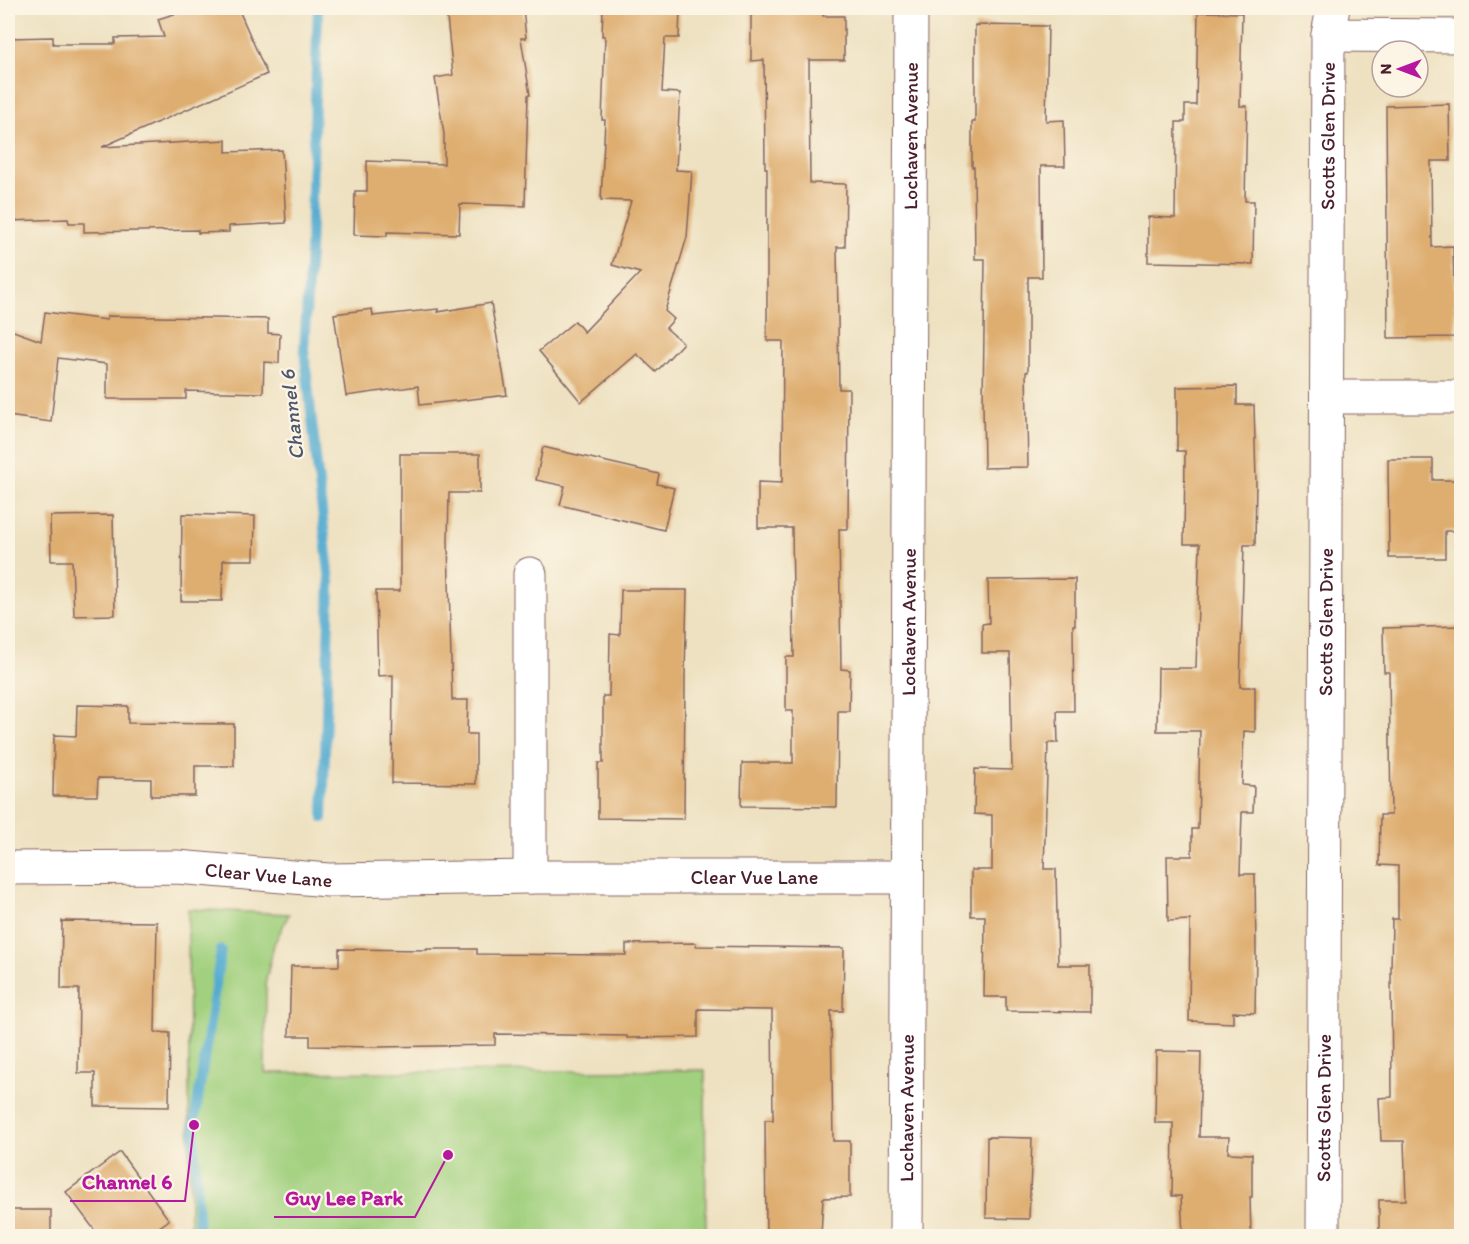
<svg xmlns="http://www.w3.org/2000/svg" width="1469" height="1244" font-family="Itim,sans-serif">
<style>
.green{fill:#a1d07e;stroke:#767854;stroke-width:1.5}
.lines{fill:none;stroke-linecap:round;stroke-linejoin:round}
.stream{stroke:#53abd0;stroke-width:10}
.building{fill:#dead6f}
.street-casing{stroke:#836360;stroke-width:35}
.street{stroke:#fff;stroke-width:33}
.labels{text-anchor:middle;stroke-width:4.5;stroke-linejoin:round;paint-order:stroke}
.street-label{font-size:20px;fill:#4a1f2b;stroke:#fcf5e5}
.water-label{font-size:21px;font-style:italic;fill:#4e576d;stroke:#fcf5e5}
.leader{fill:none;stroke:#b5179e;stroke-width:2}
.callout-dot{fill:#b5179e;stroke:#fcf5e5;stroke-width:2}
.callout-label{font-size:21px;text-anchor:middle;font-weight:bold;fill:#b5179e;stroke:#fcf5e5;stroke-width:4.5;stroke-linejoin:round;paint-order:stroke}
</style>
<rect width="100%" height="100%" fill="#fcf5e5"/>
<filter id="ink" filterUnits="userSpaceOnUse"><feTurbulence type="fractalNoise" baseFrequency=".0167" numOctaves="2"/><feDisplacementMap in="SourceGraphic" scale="12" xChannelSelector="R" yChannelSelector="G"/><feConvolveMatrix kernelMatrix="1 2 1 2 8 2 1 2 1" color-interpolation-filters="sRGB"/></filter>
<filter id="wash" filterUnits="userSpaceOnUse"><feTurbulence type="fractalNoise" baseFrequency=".008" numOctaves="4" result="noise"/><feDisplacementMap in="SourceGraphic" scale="24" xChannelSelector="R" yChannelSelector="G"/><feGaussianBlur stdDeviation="1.35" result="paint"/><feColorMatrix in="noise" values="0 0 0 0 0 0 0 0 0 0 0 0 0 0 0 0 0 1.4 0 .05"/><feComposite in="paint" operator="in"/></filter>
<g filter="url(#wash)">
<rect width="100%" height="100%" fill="#eee1c1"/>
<!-- green -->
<polygon class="green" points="188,909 289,914 274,944 266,980 265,1073 705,1070 706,1236 190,1236"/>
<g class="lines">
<!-- stream -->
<g class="stream">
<polyline points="318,8 310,251 304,349 330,582 323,818"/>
<polyline points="199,1236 194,1125 221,950"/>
</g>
</g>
<g id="blocks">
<!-- building -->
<g class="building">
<polygon points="193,8 238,8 267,74 102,147 226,140 226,152 282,150 286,223 229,226 229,232 198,233 198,230 84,232 84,223 69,223 68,219 8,221 8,38 53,37 53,44 115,44 115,38 164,37 158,19"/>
<polygon points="446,8 523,8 526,38 521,38 530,95 528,95 525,206 460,204 459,234 387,232 387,236 354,235 355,191 367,191 367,161 444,164 444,134 435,78 453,75"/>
<polygon points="603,8 680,8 679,38 665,38 662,92 680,93 676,170 692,171 687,237 665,311 674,319 666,328 683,343 656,372 637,354 581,402 539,351 575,321 584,332 640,273 612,265 631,201 601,200 605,120 602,120 605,36 602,36"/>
<polygon points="751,8 822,8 823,16 844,16 844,60 809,60 810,183 846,184 845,247 837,247 839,389 849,389 848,529 839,529 841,669 850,670 849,711 838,711 837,807 741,806 742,763 793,763 793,711 786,711 786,657 794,657 792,528 758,528 758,482 782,483 783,341 767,341 767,168 765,168 764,60 751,61"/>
<polygon points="1198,12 1242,13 1240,106 1247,106 1245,201 1254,201 1253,264 1148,262 1148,217 1175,218 1176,122 1185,122 1185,105 1196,105"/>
<polygon points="975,25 1048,26 1046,121 1064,120 1065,166 1041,166 1042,277 1028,277 1028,372 1026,372 1028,467 984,468 983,402 985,259 975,259 974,167 972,167 972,122 975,122"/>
<polygon points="1449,104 1450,161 1431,161 1432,247 1453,246 1455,337 1388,338 1386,106"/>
<polygon points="491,303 507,395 420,405 418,386 346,396 334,314 372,309 373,316 438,309 438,312"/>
<polygon points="45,312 107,320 107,316 268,319 268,333 280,334 279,363 264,362 263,393 186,391 186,399 107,399 107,364 58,358 51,422 8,416 8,329 41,341"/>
<polygon points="1237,386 1237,405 1254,405 1256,481 1255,545 1244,545 1240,687 1255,687 1255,732 1244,731 1242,785 1254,786 1253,812 1242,812 1240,874 1255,874 1256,952 1255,1013 1233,1012 1233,1023 1189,1021 1190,920 1168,921 1167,856 1192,856 1192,829 1198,829 1200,731 1157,731 1158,668 1196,668 1200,544 1184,544 1185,451 1177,451 1177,387"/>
<polygon points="543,447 659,474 657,484 674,488 664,530 560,505 565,486 536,480"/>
<polygon points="400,454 480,454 480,493 449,493 448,542 452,700 468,700 467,734 476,734 476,784 392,783 393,675 378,676 376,591 400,591"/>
<polygon points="1388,459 1433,459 1433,480 1461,480 1461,531 1445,531 1445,558 1389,558"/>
<polygon points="182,514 255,516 254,560 223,560 222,601 181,601"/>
<polygon points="113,515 115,615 74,616 72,561 51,561 50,516"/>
<polygon points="1075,579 1075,625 1073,625 1074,711 1057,711 1058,743 1048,743 1044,869 1056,869 1058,965 1090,965 1090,1012 1006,1011 1006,997 984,997 985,916 971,916 971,870 992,870 992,815 974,814 975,769 1012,770 1010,653 982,653 982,624 989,623 988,580"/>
<polygon points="621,590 687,590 685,674 684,819 598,818 598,763 603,763 603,696 609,696 610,634 620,635"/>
<polygon points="1461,626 1461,1236 1379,1236 1379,1200 1406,1200 1404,1141 1381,1141 1379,1098 1392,1097 1391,972 1392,919 1398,919 1398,866 1379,865 1380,815 1391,815 1389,672 1384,672 1383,628"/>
<polygon points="77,705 128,706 128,723 234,724 234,766 195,766 195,796 151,796 151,779 98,778 97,796 53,796 54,735 76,736"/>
<polygon points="62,921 157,922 155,1032 170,1033 169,1107 95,1106 95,1073 78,1073 79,989 61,989"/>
<polygon points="696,943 696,946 844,948 843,1011 831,1011 833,1141 850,1141 850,1197 823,1198 821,1236 766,1236 765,1120 773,1120 772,1010 698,1009 698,1037 627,1038 627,1036 495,1034 495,1045 378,1047 310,1046 310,1036 289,1036 291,966 339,966 339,949 427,950 427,949 477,949 477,954 626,955 626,944"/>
<polygon points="1156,1051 1201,1052 1199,1137 1229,1137 1228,1153 1252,1154 1252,1197 1250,1197 1251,1236 1183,1236 1181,1196 1172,1196 1173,1123 1155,1123"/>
<polygon points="987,1137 1032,1138 1029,1219 986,1218"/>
<polygon points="120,1152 169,1220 147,1236 99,1236 66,1192"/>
<rect x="8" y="1210" width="43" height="26"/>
</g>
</g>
</g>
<g filter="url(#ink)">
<use href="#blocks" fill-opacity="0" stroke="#836360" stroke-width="1.5"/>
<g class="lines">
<defs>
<g id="street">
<polyline points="1328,35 1462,36"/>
<polyline points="1327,397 1462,397"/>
<polyline points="530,574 530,877"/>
<path id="s1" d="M8 868 177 867 328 880 530 877H906"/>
<path id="s2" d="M906 1236 911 8"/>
<path id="s3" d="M1323 1236 1328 35 1333 8"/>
</g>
</defs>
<!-- street casing -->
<use href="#street" class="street-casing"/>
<!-- street -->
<use href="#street" class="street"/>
</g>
</g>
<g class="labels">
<!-- street labels -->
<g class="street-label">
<text dy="7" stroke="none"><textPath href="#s2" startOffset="1100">Lochaven Avenue</textPath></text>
<text dy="7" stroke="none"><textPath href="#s3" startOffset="1100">Scotts Glen Drive</textPath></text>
<text dy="7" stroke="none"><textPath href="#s2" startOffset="614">Lochaven Avenue</textPath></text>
<text dy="7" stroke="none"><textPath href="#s3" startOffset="614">Scotts Glen Drive</textPath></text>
<text dy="7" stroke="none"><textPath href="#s1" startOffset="261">Clear Vue Lane</textPath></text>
<text dy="7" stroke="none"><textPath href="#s1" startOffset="747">Clear Vue Lane</textPath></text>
<text dy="7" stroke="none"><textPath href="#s2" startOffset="128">Lochaven Avenue</textPath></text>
<text dy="7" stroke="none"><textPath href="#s3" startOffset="128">Scotts Glen Drive</textPath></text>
</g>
<!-- water labels -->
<g class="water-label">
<text transform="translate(292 415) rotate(-96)" y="7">Channel 6</text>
</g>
</g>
<!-- callouts -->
<path class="leader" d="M194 1125L185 1201H70M448 1155L415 1217H274"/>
<g class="callout-dot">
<circle cx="194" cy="1125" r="6"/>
<circle cx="448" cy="1155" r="6"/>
</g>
<g class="callout-label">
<text x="127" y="1189">Channel 6</text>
<text x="344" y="1205">Guy Lee Park</text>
</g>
<!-- margin -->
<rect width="1469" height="1244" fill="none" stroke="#fcf5e5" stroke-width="30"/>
<!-- north arrow -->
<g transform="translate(1400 69) rotate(270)"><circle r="28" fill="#fcf5e5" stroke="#b59f9b" stroke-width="1.5"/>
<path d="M0-4.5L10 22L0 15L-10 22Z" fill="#b5179e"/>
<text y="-9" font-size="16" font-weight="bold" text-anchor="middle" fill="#4a1f2b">N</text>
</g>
</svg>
